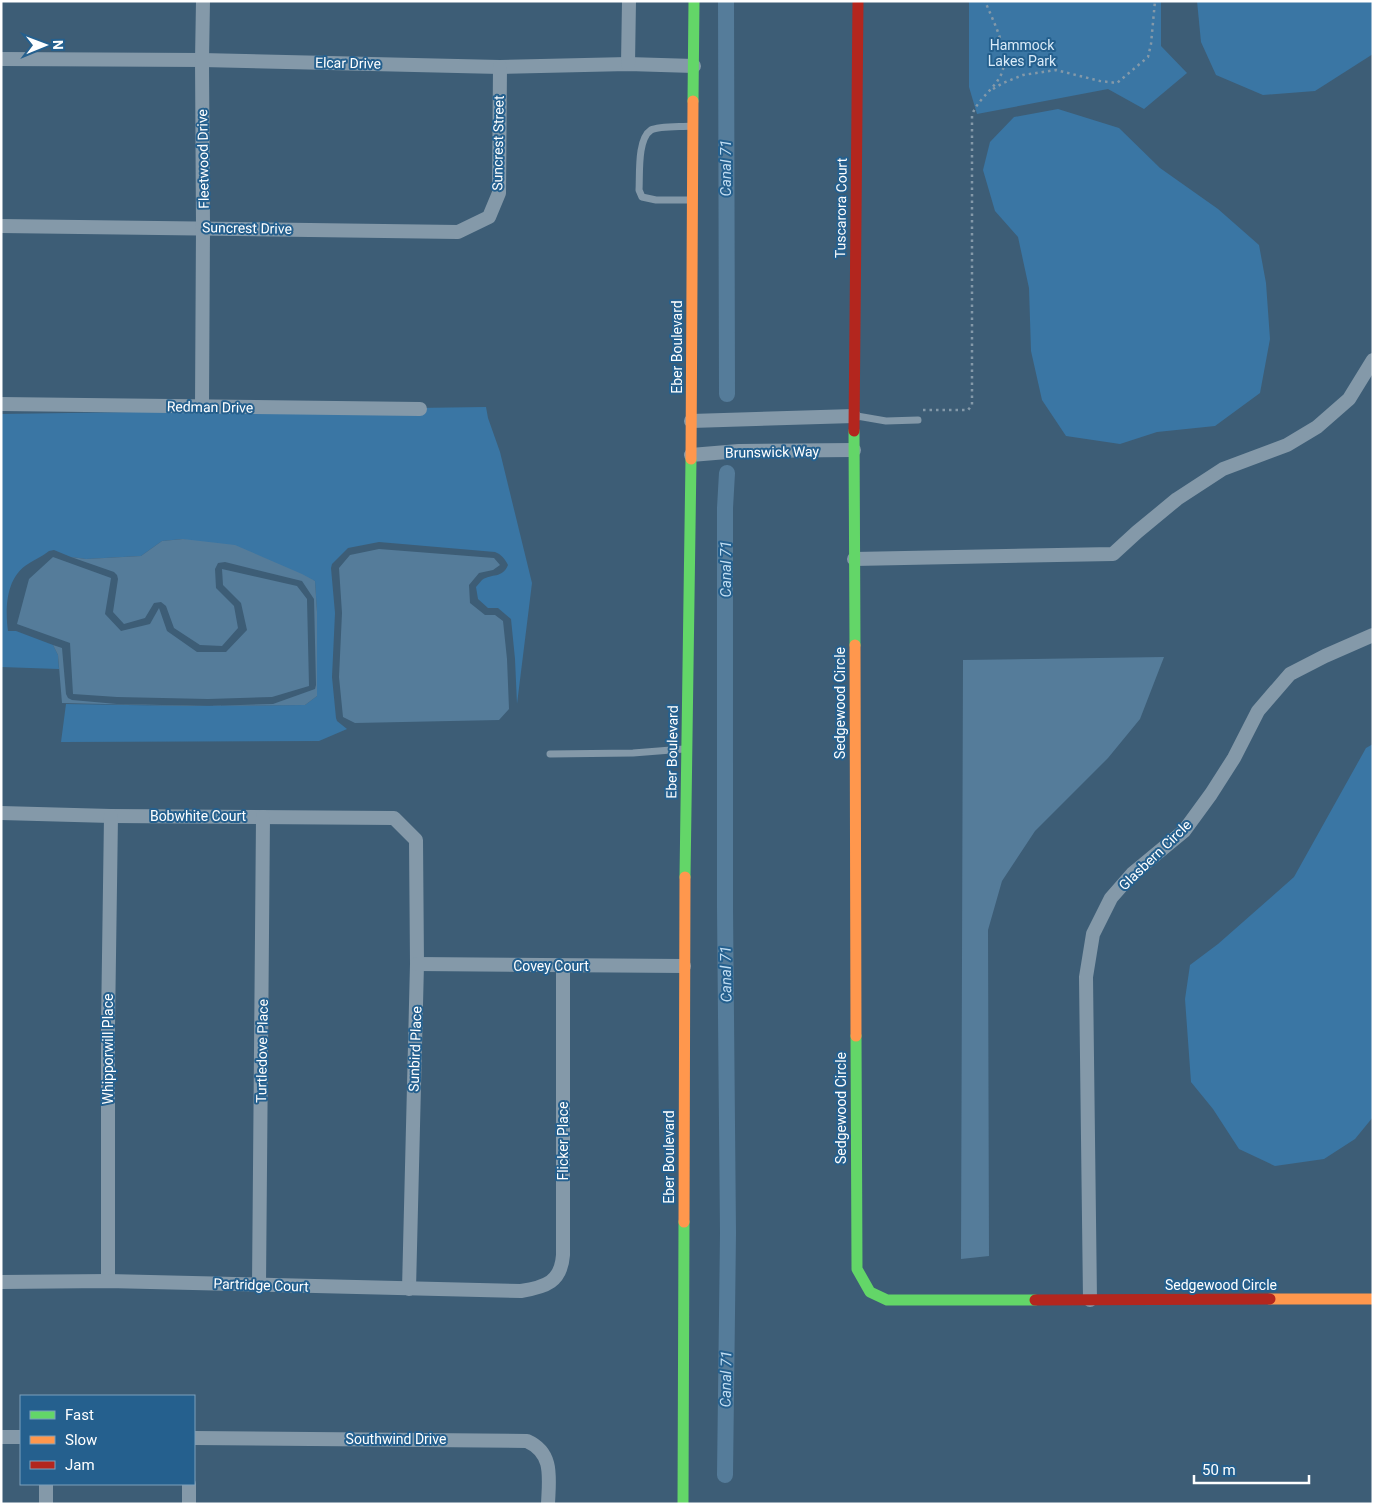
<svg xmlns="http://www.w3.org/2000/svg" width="1374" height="1505" font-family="Roboto,sans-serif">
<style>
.green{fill:#3a76a4}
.water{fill:#557c9a}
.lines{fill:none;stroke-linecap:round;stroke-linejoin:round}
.canal{stroke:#557c9a;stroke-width:16}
.path{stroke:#8499a9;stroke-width:2.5;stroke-dasharray:2.5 4;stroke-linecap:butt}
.lane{stroke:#8499a9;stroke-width:7}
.street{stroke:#8499a9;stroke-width:14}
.fast{stroke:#63d668;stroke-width:11}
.slow{stroke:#ff974d;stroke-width:11}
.jam{stroke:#b3261e;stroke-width:11}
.labels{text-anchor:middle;stroke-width:4;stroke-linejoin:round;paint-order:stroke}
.park-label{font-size:14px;fill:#daebf8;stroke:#25608e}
.street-label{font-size:14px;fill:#fff;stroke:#25608e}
.water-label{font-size:15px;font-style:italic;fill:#c1ddf2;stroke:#25608e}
</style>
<rect width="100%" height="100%" fill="#3d5d76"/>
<!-- green -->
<g class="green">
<polygon points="969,1 1161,1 1161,46 1187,73 1144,109 1108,89 977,114 969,87"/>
<polygon points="1197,1 1373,1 1373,54 1315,91 1263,95 1216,75 1201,42"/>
<polygon points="1058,109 1119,128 1160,168 1218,209 1259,245 1266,283 1270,339 1260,393 1215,426 1157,432 1120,444 1066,436 1042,400 1031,351 1029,288 1018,237 995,211 983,170 990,142 1014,117"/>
<path d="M486 407 488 418 500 452 532 583 517 704 515 659 511 619 498 608H488L478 599 476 587C478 585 480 582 482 580 492 573 502 579 508 565 505 559 501 554 495 552L379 542 348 548 332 564 331 568 335 613 332 677 336 718 337 721 347 729 319 741 61 742 66 704 187 706 305 705 317 696V612L315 581 183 539 162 541 141 556 86 559 71 557 54 550 49 551C42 557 33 560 25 566 6 580 5 609 8 631H16L53 645 58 655 59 669 1 667V414Z"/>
<polygon points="1373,744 1373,1117 1355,1139 1324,1159 1275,1166 1239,1149 1213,1109 1191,1082 1185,999 1190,965 1218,944 1294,877 1366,748"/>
</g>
<!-- water -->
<g class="water">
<polygon points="183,539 235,545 302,574 315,581 317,612 317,696 305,705 187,706 62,703 58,655 53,645 62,648 66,694 68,698 72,700 117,704 208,706 273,704 315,689 316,685 314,599 302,581 225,562 218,563 215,569 216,588 234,606 238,628 222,646 200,645 174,628 166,606 161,602 154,603 145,618 124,624 113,612 118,579 117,575 114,572 71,557 86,559 141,556 162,541"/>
<polygon points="379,549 494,558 500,565 493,570 479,573 469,585 470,603 485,615 495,615 503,621 507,659 509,709 499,720 355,723 343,717 339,677 342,613 339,568 350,555"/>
<polygon points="53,557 111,578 105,614 121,631 150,624 159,608 167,631 197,652 226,652 247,630 241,603 223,585 222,569 297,586 307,599 309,686 272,697 208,699 117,697 73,694 70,643 17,624 29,579"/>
<polygon points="1164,657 1140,719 1108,758 1035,831 1002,881 988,930 989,1256 961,1259 963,660"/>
</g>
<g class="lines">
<!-- canal -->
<g class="canal">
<polyline points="726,1 727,394"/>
<polyline points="725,1475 728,1233 725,908 725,508 727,473"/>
</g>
<!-- path -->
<g class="path">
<polyline points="993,89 1003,83 1023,75 1056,70 1100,81 1117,83 1148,57 1151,44 1155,1"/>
<path d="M923 410H968L972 405V115C977 101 990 92 998 80 1014 58 994 24 985 1"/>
</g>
<!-- lane -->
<g class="lane">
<path d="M691 126C681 127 659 126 651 130 637 139 640 175 639 190L642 197 656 200H691"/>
<polyline points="857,416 886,421 918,420"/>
<polyline points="550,754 633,753 684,749"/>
</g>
<!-- street -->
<g class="street">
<polyline points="1,59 202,60 500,67 628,64 694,66"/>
<polyline points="628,64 629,1"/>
<polyline points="1,226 458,232 489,217 499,193 500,67"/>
<polyline points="1,404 420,409"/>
<polyline points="202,407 203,227 202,60 203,1"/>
<polyline points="691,421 854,416"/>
<polyline points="691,455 739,451 854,450"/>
<polyline points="854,559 1113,554 1137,532 1177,499 1223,469 1287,445 1317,427 1349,399 1373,360"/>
<polyline points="1,813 111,816 394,818 416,840 417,964 409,1289"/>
<polyline points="417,964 684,966"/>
<polyline points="108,1281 108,1026 111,816"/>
<path d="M1 1282 108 1281 521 1291C546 1287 561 1282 563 1255V966"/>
<polyline points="259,1285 263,817"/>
<polyline points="1090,1300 1086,977 1093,934 1111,898 1132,874 1184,831 1211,794 1234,758 1258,711 1290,674 1325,656 1373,635"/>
<polyline points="1,1437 21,1437"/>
<path d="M194 1438 527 1441C554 1453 549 1478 548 1504"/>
<polyline points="189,1484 189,1504"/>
<polyline points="46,1504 46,1484"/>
</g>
<!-- fast -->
<g class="fast">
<polyline points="693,101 694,1"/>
<polyline points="854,431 855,645"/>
<polyline points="685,877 691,459"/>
<polyline points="856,1036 857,1269 870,1292 887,1300 1035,1300"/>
<polyline points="683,1504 684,1222"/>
</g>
<!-- slow -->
<g class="slow">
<polyline points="691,459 693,101"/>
<polyline points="855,645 856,1036"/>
<polyline points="684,1222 685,877"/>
<polyline points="1270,1299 1373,1299"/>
</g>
<!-- jam -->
<g class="jam">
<polyline points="854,431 858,1"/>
<polyline points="1035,1300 1270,1299"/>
</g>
</g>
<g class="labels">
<!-- park labels -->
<g class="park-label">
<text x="1022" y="50">Hammock<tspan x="1022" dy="16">Lakes Park</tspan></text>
</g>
<!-- street labels -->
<g class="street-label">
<text transform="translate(348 63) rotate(1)" y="5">Elcar Drive</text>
<text transform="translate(498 143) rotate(-89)" y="5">Suncrest Street</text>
<text transform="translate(203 159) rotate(-91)" y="5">Fleetwood Drive</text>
<text transform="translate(841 208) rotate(-89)" y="5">Tuscarora Court</text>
<text transform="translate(247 228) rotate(1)" y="5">Suncrest Drive</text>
<text transform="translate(677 347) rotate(-90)" y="5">Eber Boulevard</text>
<text transform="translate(210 407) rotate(1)" y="5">Redman Drive</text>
<text transform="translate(772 452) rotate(-1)" y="5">Brunswick Way</text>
<text transform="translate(840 703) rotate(-90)" y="5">Sedgewood Circle</text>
<text transform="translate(672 752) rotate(-89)" y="5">Eber Boulevard</text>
<text x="198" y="821">Bobwhite Court</text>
<text transform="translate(1155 855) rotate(-44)" y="5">Glasbern Circle</text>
<text x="551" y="971">Covey Court</text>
<text transform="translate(108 1049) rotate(-90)" y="5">Whipporwill Place</text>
<text transform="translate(415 1049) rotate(-88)" y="5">Sunbird Place</text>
<text transform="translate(262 1051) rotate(-89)" y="5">Turtledove Place</text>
<text transform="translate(841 1108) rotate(-90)" y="5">Sedgewood Circle</text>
<text transform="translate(563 1141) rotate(-90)" y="5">Flicker Place</text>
<text transform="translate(669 1157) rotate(-90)" y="5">Eber Boulevard</text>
<text transform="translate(261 1285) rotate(2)" y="5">Partridge Court</text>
<text x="1221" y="1290">Sedgewood Circle</text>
<text x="396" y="1444">Southwind Drive</text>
</g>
<!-- water labels -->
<g class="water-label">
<text transform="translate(726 168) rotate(-90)" y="5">Canal 71</text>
<text transform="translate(726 569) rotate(-90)" y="5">Canal 71</text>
<text transform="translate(726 974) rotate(-91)" y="5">Canal 71</text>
<text transform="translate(726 1379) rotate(-89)" y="5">Canal 71</text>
</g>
</g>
<!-- border -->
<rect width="1374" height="1505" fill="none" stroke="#ffffff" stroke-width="5"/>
<!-- legend -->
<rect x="20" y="1395" width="175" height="90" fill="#25608e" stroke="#7ca0bb"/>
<rect x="30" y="1411" width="25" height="8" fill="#63d668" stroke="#7ca0bb"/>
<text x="65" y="1420" font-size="15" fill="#ffffff">Fast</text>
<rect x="30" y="1436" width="25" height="8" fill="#ff974d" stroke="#7ca0bb"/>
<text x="65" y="1445" font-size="15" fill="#ffffff">Slow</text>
<rect x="30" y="1461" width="25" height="8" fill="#b3261e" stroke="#7ca0bb"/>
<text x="65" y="1470" font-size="15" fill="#ffffff">Jam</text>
<!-- north arrow -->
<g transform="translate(45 45) rotate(89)" stroke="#25608e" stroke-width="4" paint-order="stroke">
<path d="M0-4L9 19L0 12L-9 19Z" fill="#ffffff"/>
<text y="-8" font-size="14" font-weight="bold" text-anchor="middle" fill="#ffffff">N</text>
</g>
<!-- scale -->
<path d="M1194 1475v8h115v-8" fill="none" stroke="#ffffff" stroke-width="2.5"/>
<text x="1202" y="1475" font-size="15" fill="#ffffff" stroke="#25608e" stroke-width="4" paint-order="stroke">50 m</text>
</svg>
